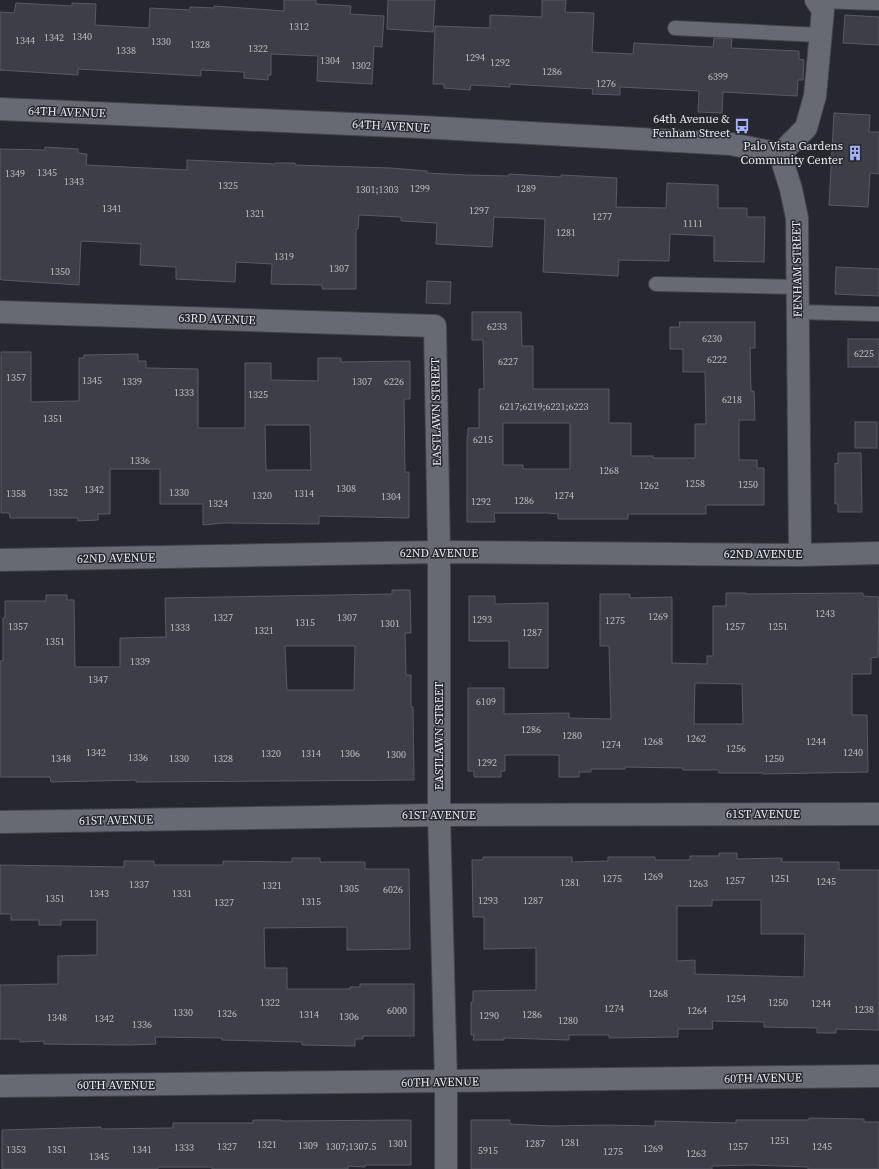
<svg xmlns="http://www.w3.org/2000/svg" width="879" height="1169" font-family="'Source Serif 4',serif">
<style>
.building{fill:#3d3e46;stroke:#595a62;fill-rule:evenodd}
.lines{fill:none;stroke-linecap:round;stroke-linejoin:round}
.lane-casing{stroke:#44454b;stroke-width:16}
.street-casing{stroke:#44454b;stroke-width:24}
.lane{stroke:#686a73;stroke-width:14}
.street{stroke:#686a73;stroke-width:22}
.labels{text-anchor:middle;stroke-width:3;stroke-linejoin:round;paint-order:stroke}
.number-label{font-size:10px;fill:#bdbec4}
.street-label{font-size:12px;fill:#e8e9ee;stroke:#27282f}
.poi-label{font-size:12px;fill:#e8e9ee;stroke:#27282f;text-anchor:end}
</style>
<rect width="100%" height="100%" fill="#27282f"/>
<!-- building -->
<g class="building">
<polygon points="284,0 316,0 316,4 351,6 350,14 384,16 382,47 374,46 372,84 317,81 318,56 271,54 271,75 268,75 268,80 244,78 244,72 201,70 201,76 78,69 78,75 0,70 0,12 14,13 16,3 72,6 72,3 96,4 95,25 149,28 150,8 190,10 190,7 214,8 214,6 284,11"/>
<polygon points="388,0 435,0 433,32 387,29"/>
<polygon points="542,0 566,0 565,12 594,13 592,52 633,54 634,43 713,47 714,38 732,39 731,48 799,51 799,59 804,60 803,80 798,80 797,96 723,92 722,113 698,112 699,91 620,87 620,95 592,94 593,89 510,84 510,87 471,85 470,90 444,88 444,84 433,84 435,26 490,28 490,15 542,17"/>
<polygon points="845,15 879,17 879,45 843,43"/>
<polygon points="834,113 870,115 869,132 879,132 879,174 870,173 868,207 829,205"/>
<polygon points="45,147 78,149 78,153 87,154 86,165 187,170 187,160 275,164 275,163 295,163 295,165 391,168 427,171 427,173 466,175 509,176 509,174 561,177 561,175 617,178 616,207 666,208 667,183 718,185 718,208 747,208 747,217 765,217 764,262 714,261 714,236 670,234 669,261 619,260 618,276 543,272 545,219 494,217 492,247 436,244 437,223 401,221 401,217 359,215 358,229 356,229 356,289 322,289 322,285 271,284 272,264 236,262 235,282 176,279 176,267 140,265 141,244 81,241 79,285 3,280 0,279 0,149 45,150"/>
<polygon points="836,267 879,269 879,296 835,294"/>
<polygon points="427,281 451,282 450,304 426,303"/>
<path d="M472 312H521L522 346H533V389H609V423H631V456H653V458H695V424H706L705 372H683V349H670V327H680L679 322H755V348H750L751 391H754L755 420H739V460H757V468H764V505H706V514H628V519H558V514L548 513H494L495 522H467V436H468V428H479V389H484L483 340H472ZM503 423H570V469H523V465H503Z"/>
<rect x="848" y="339" width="31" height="28"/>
<path d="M1 352H31V402L79 401V358H84V355L138 354V361H146V368L198 369V428H245V363H271V380L318 381V358H341V362L410 361V399H404L405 472H409V518L319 516V524L223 523 203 525V504H160V469H110V514H98V520L78 521V518H10L9 513H1ZM265 425H310L311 470H266Z"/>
<rect x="855" y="422" width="22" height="26"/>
<polygon points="838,453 861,453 862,512 838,512 838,504 835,504 835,463 838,464"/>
<path d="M392 590H410L411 633H405L406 675H411V707H413L414 780 136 782V780L51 782 50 777H0V661H3V618H5V601H46V595H67V600H74L75 667H120V638L166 637 165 598 392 594ZM285 646H355L354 690H287Z"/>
<path d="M726 593H746V594L863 593V596L879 597 878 657 871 658V674H852V715H867L868 772 763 774V773H719V770H683V768L625 767V769H591V772H579V777H559V755H505V771H501V777H474V771H468V688H504V714L569 713V718L611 719 609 646H600V594H630V598L672 597V663L707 664V656H713V606H726ZM695 683 742 684 743 724H694Z"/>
<polygon points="469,596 495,596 495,604 548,603 548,668 509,668 509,641 469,641"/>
<path d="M719 853H737V859L782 858V862H839V870H879V1030L836 1029V1033H817V1028L764 1027V1022L712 1021 713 1029H678V1037L609 1038V1035H569V1040L504 1038V1040H473L474 1035H471V1002H473V991L536 990V948L484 949V917H473L472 860H483V857H572V862L608 861V857H655V860H690V856H719ZM712 900H761V934H805L804 977 695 974V960L677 961V906H712Z"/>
<polygon points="292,858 320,858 320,862 365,862 365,869 409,869 410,949 347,950 347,927 264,928 265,968 287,968 287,989 350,989 350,987 360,987 360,984 414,984 414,1036 363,1036 363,1039 355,1039 355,1046 302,1045 302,1042 222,1040 222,1038 155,1037 156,1044 128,1045 44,1044 44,1041 20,1042 20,1039 0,1039 0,985 58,984 58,956 97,955 97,920 61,920 61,925 39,925 39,920 11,920 11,914 0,914 0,865 124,867 124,861 154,861 154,865 223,865 223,861 292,862"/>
<polygon points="809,1118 864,1119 864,1122 879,1122 879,1169 808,1169 808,1167 752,1165 712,1166 712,1169 471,1169 471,1120 510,1120 510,1124 552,1126 605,1125 655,1126 655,1121 736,1123 736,1120 809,1120"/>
<polygon points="253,1120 281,1120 281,1121 411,1120 411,1165 365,1165 365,1167 348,1166 348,1169 212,1169 212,1167 158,1167 158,1169 2,1169 2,1130 101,1127 101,1129 169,1128 173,1128 173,1123 253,1123"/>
</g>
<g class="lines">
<defs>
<g id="lane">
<polyline points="817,1 879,3"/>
<polyline points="675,28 820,35"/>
<polyline points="656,284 798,287"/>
<polyline points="798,312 879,314"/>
</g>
<g id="street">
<polyline points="0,109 421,127 731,144 780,154"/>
<polyline points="780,154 791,189 797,218 800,555"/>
<polyline points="780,154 806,128 815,96 823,10 816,0"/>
<polyline points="0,312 435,326 439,552 439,815 446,1083 446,1169"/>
<polyline points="0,560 439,552 800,555 879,553"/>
<polyline points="0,822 439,815 879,814"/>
<polyline points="0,1086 879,1076"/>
</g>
</defs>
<!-- lane casing -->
<use href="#lane" class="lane-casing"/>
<!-- street casing -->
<use href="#street" class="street-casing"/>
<!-- lane -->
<use href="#lane" class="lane"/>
<!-- street -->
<use href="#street" class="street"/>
</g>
<!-- icons -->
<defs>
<symbol id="bus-bare" viewBox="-9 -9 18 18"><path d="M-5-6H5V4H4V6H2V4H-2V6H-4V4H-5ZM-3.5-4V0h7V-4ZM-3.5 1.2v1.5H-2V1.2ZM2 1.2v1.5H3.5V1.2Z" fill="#a5b1fc" stroke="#27282f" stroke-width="2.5" paint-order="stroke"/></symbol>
<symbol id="building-bare" viewBox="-9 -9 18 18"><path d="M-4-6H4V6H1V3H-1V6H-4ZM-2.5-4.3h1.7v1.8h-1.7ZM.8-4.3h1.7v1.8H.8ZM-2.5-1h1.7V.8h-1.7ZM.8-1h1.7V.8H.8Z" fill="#a5b1fc" stroke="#27282f" stroke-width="2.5" paint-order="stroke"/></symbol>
</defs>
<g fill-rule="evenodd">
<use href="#bus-bare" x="731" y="115" width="22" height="22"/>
<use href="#building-bare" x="844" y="142" width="22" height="22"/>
</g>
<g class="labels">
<!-- number labels -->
<g class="number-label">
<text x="299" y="30">1312</text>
<text x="82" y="40">1340</text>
<text x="54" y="41">1342</text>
<text x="25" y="44">1344</text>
<text x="161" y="45">1330</text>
<text x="200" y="48">1328</text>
<text x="258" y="52">1322</text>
<text x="126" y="54">1338</text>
<text x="475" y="61">1294</text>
<text x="330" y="64">1304</text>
<text x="500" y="66">1292</text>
<text x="361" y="69">1302</text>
<text x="552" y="75">1286</text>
<text x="718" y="80">6399</text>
<text x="606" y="87">1276</text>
<text x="47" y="176">1345</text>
<text x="15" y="177">1349</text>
<text x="74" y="185">1343</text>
<text x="228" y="189">1325</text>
<text x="420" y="192">1299</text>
<text x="526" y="192">1289</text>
<text x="377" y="193">1301;1303</text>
<text x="112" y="212">1341</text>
<text x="479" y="214">1297</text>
<text x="255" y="217">1321</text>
<text x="602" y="220">1277</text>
<text x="693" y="227">1111</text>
<text x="566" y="236">1281</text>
<text x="284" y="260">1319</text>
<text x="339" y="272">1307</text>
<text x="60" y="275">1350</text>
<text x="497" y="330">6233</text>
<text x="712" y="342">6230</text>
<text x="864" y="357">6225</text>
<text x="717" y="363">6222</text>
<text x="508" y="365">6227</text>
<text x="16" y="381">1357</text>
<text x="92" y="384">1345</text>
<text x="132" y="385">1339</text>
<text x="362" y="385">1307</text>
<text x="394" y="385">6226</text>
<text x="184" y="396">1333</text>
<text x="258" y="398">1325</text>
<text x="732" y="403">6218</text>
<text x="544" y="410">6217;6219;6221;6223</text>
<text x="53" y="422">1351</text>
<text x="483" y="443">6215</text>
<text x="140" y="464">1336</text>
<text x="609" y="474">1268</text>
<text x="695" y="487">1258</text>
<text x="748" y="488">1250</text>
<text x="649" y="489">1262</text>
<text x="346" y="492">1308</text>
<text x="94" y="493">1342</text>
<text x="58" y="496">1352</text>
<text x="179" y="496">1330</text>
<text x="16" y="497">1358</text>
<text x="304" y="497">1314</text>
<text x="262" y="499">1320</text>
<text x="564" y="499">1274</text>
<text x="391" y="500">1304</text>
<text x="524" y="504">1286</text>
<text x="481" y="505">1292</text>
<text x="218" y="507">1324</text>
<text x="825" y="617">1243</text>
<text x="658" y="620">1269</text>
<text x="223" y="621">1327</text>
<text x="347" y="621">1307</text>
<text x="482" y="623">1293</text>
<text x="615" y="624">1275</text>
<text x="305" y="626">1315</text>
<text x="390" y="627">1301</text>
<text x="18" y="630">1357</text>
<text x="735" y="630">1257</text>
<text x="778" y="630">1251</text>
<text x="180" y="631">1333</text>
<text x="264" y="634">1321</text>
<text x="532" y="636">1287</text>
<text x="55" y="645">1351</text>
<text x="140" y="665">1339</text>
<text x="98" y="683">1347</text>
<text x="486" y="705">6109</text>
<text x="531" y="733">1286</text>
<text x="572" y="739">1280</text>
<text x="696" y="742">1262</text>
<text x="653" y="745">1268</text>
<text x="816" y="745">1244</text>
<text x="611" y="748">1274</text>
<text x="736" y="752">1256</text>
<text x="96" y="756">1342</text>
<text x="853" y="756">1240</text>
<text x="271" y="757">1320</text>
<text x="311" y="757">1314</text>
<text x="350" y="757">1306</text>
<text x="396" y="758">1300</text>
<text x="138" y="761">1336</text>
<text x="61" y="762">1348</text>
<text x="179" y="762">1330</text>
<text x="223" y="762">1328</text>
<text x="774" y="762">1250</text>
<text x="487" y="766">1292</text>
<text x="653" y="880">1269</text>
<text x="612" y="882">1275</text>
<text x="780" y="882">1251</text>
<text x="735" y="884">1257</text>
<text x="826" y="885">1245</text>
<text x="570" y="886">1281</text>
<text x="698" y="887">1263</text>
<text x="139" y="888">1337</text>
<text x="272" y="889">1321</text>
<text x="349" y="892">1305</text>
<text x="393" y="893">6026</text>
<text x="99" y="897">1343</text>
<text x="182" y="897">1331</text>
<text x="55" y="902">1351</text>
<text x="488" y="904">1293</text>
<text x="533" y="904">1287</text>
<text x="311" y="905">1315</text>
<text x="224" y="906">1327</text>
<text x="658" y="997">1268</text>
<text x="736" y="1002">1254</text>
<text x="270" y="1006">1322</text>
<text x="778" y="1006">1250</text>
<text x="821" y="1007">1244</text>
<text x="614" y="1012">1274</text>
<text x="864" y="1013">1238</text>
<text x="397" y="1014">6000</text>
<text x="697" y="1014">1264</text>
<text x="183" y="1016">1330</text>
<text x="227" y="1017">1326</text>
<text x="309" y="1018">1314</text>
<text x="532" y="1018">1286</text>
<text x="489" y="1019">1290</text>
<text x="349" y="1020">1306</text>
<text x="57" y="1021">1348</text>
<text x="104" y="1022">1342</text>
<text x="568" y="1024">1280</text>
<text x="142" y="1028">1336</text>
<text x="780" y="1144">1251</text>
<text x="570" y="1146">1281</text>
<text x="398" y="1147">1301</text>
<text x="535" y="1147">1287</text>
<text x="267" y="1148">1321</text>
<text x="308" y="1149">1309</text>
<text x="227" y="1150">1327</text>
<text x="351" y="1150">1307;1307.5</text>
<text x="738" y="1150">1257</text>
<text x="822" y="1150">1245</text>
<text x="184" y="1151">1333</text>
<text x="653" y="1152">1269</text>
<text x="16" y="1153">1353</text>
<text x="57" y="1153">1351</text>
<text x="142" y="1153">1341</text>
<text x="488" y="1154">5915</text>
<text x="613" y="1155">1275</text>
<text x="696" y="1157">1263</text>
<text x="99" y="1160">1345</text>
</g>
<!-- street labels -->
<g class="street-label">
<text transform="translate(67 112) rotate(2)" y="4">64TH AVENUE</text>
<text transform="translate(391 126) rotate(3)" y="4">64TH AVENUE</text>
<text transform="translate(797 269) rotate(-91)" y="4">FENHAM STREET</text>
<text transform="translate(217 319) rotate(2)" y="4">63RD AVENUE</text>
<text transform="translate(436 412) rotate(-91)" y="4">EASTLAWN STREET</text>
<text x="439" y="557">62ND AVENUE</text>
<text x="763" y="558">62ND AVENUE</text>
<text transform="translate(116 558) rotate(-1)" y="4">62ND AVENUE</text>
<text transform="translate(439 736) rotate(-90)" y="4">EASTLAWN STREET</text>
<text x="763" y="818">61ST AVENUE</text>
<text x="439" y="819">61ST AVENUE</text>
<text transform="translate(116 820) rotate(-1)" y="4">61ST AVENUE</text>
<text transform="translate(763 1078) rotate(-1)" y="4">60TH AVENUE</text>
<text transform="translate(440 1082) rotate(-1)" y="4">60TH AVENUE</text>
<text x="116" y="1089">60TH AVENUE</text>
</g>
<!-- poi labels -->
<g class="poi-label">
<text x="730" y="123">64th Avenue &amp;<tspan x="730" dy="14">Fenham Street</tspan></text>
<text x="843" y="150">Palo Vista Gardens<tspan x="843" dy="14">Community Center</tspan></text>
</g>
</g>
</svg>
